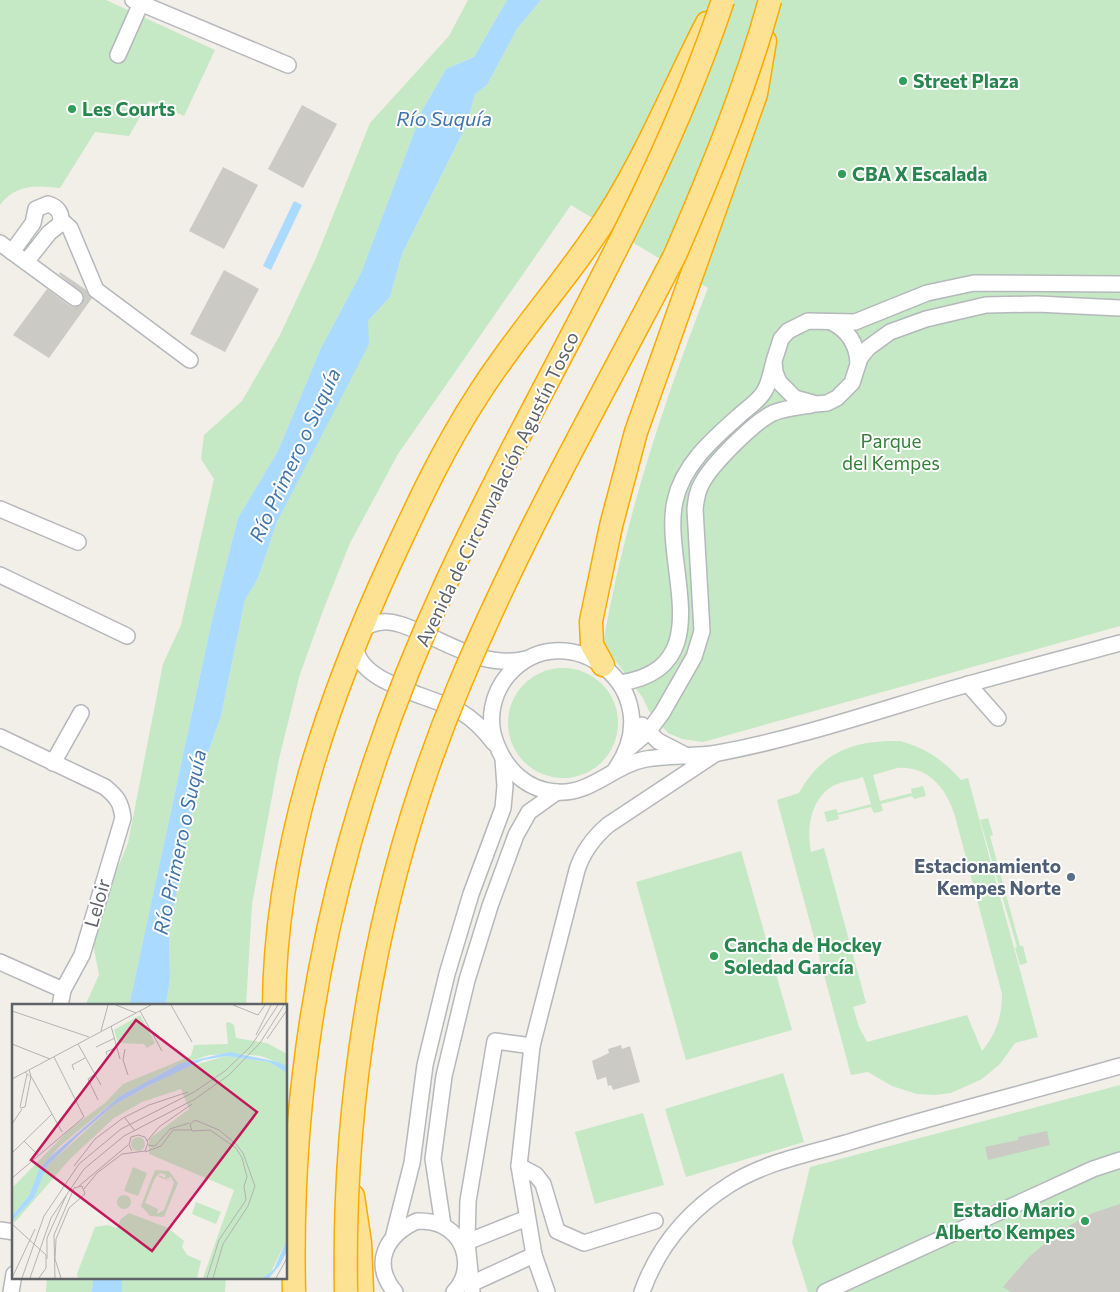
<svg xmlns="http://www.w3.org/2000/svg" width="1120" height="1292" font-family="Commissioner,sans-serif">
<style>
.green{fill:#c5e8c5;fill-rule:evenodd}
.water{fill:#aadaff}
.building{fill:#cccac5}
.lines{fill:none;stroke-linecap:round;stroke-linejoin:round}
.minor-casing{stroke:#b5b8bc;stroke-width:18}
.highway-casing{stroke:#f9ab00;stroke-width:25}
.minor{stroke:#fff;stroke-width:15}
.highway{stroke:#fde293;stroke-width:22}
.highway-bridge-casing{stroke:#f9ab00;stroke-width:25;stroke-linecap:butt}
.highway-bridge{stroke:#fde293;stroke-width:22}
.leisure-dot{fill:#2e9e5b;stroke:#fff;stroke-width:2}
.service-dot{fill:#5c6f8a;stroke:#fff;stroke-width:2}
.labels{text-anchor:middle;stroke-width:4;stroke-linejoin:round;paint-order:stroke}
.leisure-label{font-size:19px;font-weight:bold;fill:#27864d;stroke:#fff;text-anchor:start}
.park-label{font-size:19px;fill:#348238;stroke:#fff}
.street-label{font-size:19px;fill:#5f6368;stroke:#fff}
.service-label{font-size:19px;font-weight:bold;fill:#4e5e75;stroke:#fff;text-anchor:end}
.water-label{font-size:20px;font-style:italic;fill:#4174aa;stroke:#fff}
.inset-road{fill:none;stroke:#b3b3b1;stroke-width:1}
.view{fill:#c2185b;fill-opacity:0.15;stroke:#c2185b;stroke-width:2.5}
.inset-edge{fill:none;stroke:#5f6368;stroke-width:2.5}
</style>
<rect width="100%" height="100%" fill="#f1efe8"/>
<!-- green -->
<g class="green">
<path d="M0 0H106L215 50 184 116 149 101 129 136 95 132 60 188C37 185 15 184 0 205Z"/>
<polygon points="468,0 507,0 474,57 446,69 423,109 361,273 320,350 278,451 238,518 212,620 129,1006 85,1006 99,975 91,933 128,843 163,664 181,625 214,479 201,459 204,435 242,401 280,335 316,258 370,123 449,36"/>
<path d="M541 0H1120V626L703 742 682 739 668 733 649 711 643 698 603 644C624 522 663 404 708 288L571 205 398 454 350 543 324 608 300 674 279 759 252 904 246 1006H166L170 978 169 929 200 776 221 716 245 600 258 578 277 522 368 344V321L390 297 402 254 467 124 475 94 487 85 517 29Z"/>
<circle cx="563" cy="723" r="55"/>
<path d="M900 741C926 748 943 760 961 780L968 778 1038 1037 1015 1043 1000 1064 982 1079 951 1093 935 1095 917 1094 892 1086 868 1072 851 1075 777 800 799 793C822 751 855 740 900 741ZM897 768C929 766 946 788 955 816L1002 994C1002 1017 996 1034 982 1051L967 1015 867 1042 859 1027 853 1007 866 1003 824 848 811 852C806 828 811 795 837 784 845 781 855 780 863 777L871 804 838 813 836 809 824 812 827 822 839 819 838 815 871 807 874 813 883 811 881 804 912 796 914 799 926 796 923 786 911 789 912 793 880 801 873 775Z"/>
<polygon points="988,818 993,835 990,836 1020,946 1023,946 1027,963 1020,965 1015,948 1017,947 980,820"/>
<polygon points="741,851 792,1030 686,1060 636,882"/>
<polygon points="783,1073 804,1142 686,1177 665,1109"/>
<polygon points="1120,1085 1120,1292 808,1292 792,1242 810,1167"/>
<polygon points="643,1113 664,1185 595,1204 575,1132"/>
<polygon points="47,1278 93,1278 92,1292 46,1292"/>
<polygon points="122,1278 226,1278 225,1292 122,1292"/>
</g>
<!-- water -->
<g class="water">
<polygon points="507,0 541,0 517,29 487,85 475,94 467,124 402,254 390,297 368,321 369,344 277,522 258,578 245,600 221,716 200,776 169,929 170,978 166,1006 129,1006 212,620 238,518 278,451 320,350 361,273 423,109 446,69 474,57"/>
<polygon points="294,201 302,205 271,270 263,266"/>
<polygon points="93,1278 122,1278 122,1292 92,1292"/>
</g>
<!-- building -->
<g class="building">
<polygon points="302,105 337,124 303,188 268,169"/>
<polygon points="223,167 258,185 224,249 189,231"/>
<polygon points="224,270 259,289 225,352 190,334"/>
<polygon points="60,272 85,289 92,298 49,358 13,335 47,289 70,306 74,307 82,304 83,294 59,274"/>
<polygon points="621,1045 622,1049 630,1046 640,1082 613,1090 611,1085 608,1086 606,1077 597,1080 592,1061 609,1053 608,1049"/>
<polygon points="1047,1131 1050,1145 988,1160 985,1147 1018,1140 1018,1137"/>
<polygon points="1120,1204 1120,1292 1011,1292 1003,1287 1028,1258 1057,1233 1090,1214"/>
</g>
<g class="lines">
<defs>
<g id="minor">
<polyline points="133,0 288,65"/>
<polyline points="118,55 141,3"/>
<polyline points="61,220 70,228 96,290 190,360"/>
<polyline points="0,243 75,298"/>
<path d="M12 252 33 223 36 209 48 204C58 207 63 214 60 224L49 233 26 262"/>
<polyline points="1120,284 974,283 927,293 855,322 808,321 788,331 781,339 774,361 775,372 779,382 795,398 816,404 827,403 837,398 852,383 860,358 868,348 890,332 926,319 986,305 1037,304 1120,308"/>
<path d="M831 322C848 330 857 343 858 363"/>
<polyline points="0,509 78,542"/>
<polyline points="0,575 127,636"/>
<path d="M620 683C722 668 661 564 675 501 683 464 714 438 741 414 749 407 760 400 765 390 769 383 771 373 773 365"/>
<polyline points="968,684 998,718"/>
<polyline points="642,725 658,741 687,756"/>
<path d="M0 737 105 787C117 797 121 802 123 818L82 955 63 990 60 1006"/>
<path d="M494 743C484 730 475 720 461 712 433 696 356 683 356 646 356 637 361 630 370 625 379 621 390 621 399 624 442 637 479 670 526 659"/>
<path d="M628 749 648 732 662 713 694 657 702 631 695 509C696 500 697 491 702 483 712 464 754 422 773 413 785 408 798 407 811 405"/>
<polyline points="53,763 81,713"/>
<path d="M615 770C673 690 566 609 508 675 492 694 487 720 496 743 506 770 527 790 556 792 591 795 613 765 646 759 669 755 694 757 718 753 793 739 865 715 938 693 998 675 1059 660 1120 643"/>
<polyline points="0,962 63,990"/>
<polyline points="519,1166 536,1175 543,1184 557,1231 584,1243 655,1221"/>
<polyline points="443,1225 433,1159 444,1076 467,980 490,906 516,835 529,812 557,792"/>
<polyline points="0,1230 14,1232"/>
<polyline points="394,1234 412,1163 425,1065 447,974 471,894 503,808 505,786 503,759"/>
<polyline points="467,1242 527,1218"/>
<polyline points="471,1284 534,1255"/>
<polyline points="11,1292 14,1274"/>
<path d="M395 1292C371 1263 386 1235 417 1221 425 1221 436 1222 443 1226 468 1239 473 1272 454 1292"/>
<polyline points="472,1292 467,1242 468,1201 495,1041 532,1046"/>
<path d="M547 1292 534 1255 519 1166 532 1046 577 870C583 851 593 838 608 825L715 754"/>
<path d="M642 1292C658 1247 688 1211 729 1185 763 1163 807 1154 846 1143 937 1115 1029 1092 1120 1066"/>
<polyline points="825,1292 1093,1169 1120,1160"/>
</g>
<g id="highway">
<polyline points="603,665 592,645 591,621 611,526 636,432 756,94 765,41"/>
<path d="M274 1006C275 850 327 700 392 559 418 503 444 447 478 395 519 330 572 274 612 209 649 149 675 85 707 23"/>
<polyline points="353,1196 360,1243 362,1292"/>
</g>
</defs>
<!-- minor casing -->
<use href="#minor" class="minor-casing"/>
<!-- highway casing -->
<use href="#highway" class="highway-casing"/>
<!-- minor -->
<use href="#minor" class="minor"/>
<!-- highway -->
<use href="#highway" class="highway"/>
<defs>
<g id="highway-bridge">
<path d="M294 1292C288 1040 341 810 447 581 537 386 655 205 723 0"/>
<path d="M346 1292C342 1086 379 877 459 686 521 537 601 398 675 255 711 172 746 87 770 0"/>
</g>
</defs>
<!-- highway-bridge casing -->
<use href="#highway-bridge" class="highway-bridge-casing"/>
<!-- highway-bridge -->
<use href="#highway-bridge" class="highway-bridge"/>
</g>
<!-- markers -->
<g class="leisure-dot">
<circle cx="903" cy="81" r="5"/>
<circle cx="72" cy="109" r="5"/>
<circle cx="842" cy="174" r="5"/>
<circle cx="714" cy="956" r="5"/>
<circle cx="1085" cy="1221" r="5"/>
</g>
<circle class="service-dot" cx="1071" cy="877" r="5"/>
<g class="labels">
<!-- leisure labels -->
<g class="leisure-label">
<text x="913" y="88">Street Plaza</text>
<text x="82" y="116">Les Courts</text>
<text x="852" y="181">CBA X Escalada</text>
<text x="724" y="952">Cancha de Hockey<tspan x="724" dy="22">Soledad García</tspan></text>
<text x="1075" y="1217" text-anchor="end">Estadio Mario<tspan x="1075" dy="22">Alberto Kempes</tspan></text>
</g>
<!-- park labels -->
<g class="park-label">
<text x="891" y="448">Parque<tspan x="891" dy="22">del Kempes</tspan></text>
</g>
<!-- street labels -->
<g class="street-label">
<text transform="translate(497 489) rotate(-64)" y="7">Avenida de Circunvalación Agustín Tosco</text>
<text transform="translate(97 903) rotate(-74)" y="7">Leloir</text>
</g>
<!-- service labels -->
<g class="service-label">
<text x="1061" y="873">Estacionamiento<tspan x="1061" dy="22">Kempes Norte</tspan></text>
</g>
<!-- water labels -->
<g class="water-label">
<text x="444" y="126">Río Suquía</text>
<text transform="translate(295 455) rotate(-65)" y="7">Río Primero o Suquía</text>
<text transform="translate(180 842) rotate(-78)" y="7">Río Primero o Suquía</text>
</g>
</g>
<!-- overview -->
<g transform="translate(12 1004)">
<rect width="275" height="275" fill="#f1efe8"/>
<path d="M128 11 143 39 135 44 132 40 106 39 102 26ZM217 18 222 21 224 34 255 39 275 50V62L249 52 229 50 197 51 161 63 108 92 48 142 37 154 18 190 0 212V184L58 125 93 99 111 80 179 52 182 41 216 40 214 19ZM214 52 257 58 275 69V235L258 270 251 274H191L222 186 137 150V135L177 105 169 85 130 98 102 114 58 155 3 218 1 216 22 194 35 162 102 101 168 65ZM119 140a7 7 0 1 1 14 0a7 7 0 1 1-14 0ZM121 163 135 169 126 192 112 187ZM143 166 157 167 166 179 152 213 138 212 129 202ZM148 169 154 171 153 174 147 171V173L160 178 154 175 159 173 162 179 152 206 145 210 146 205 133 199 143 174ZM105 198a7 7 0 1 1 14 0a7 7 0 1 1-14 0ZM184 198 209 208 204 220 180 210ZM117 209 156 224 172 237 170 243 175 251 189 257 185 274H66L65 270 83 223 96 221 105 224 109 215Z" fill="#c5e8c5" fill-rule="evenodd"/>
<path d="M218 48 266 58 275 62V69L257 58 214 52 191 56 138 81 102 101 67 131 35 162 22 194 0 217V212L18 190 27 166 37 154 108 92 167 60ZM275 235V247L268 261 257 274H251L262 265Z" fill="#aadaff"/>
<path class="inset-road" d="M104 1 124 9M159 1 180 38M221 1 246 11 253 1M0 7 77 33M128 7 150 47M99 22 108 55M89 27 96 1M244 31 259 1M255 35 275 6M0 40 38 55M66 40 89 81M84 43 103 34M113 45 111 56 116 71M95 51 94 48 105 43M62 66 60 61 73 54M13 68 20 74 50 128M82 71 76 75 86 96M0 75 139 1M8 103 15 70M8 104 13 103 19 72 17 66M113 114 123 127M0 120 10 105M12 137 26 151M135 137 147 123 180 100M136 141 143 142 158 125 177 119M133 148 149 142 161 126H179M0 149 40 110M62 162 83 135 111 114 137 101 176 88M0 174 72 113 42 53M67 182 116 141M72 185 85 169 110 150 133 147 136 139 133 133 126 131 119 133 117 141 120 147M0 220 34 251V264L27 274M35 255V234L54 192M0 274 23 225M10 274 32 212 67 160 109 125 182 88 213 67 239 42 266 1M18 274 39 214 72 165 112 132 183 95 217 71 248 39 272 1M43 274 42 231 62 184 70 182 73 190 57 204 44 235 43 255 49 274M195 274 207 236 234 196 232 182 235 173 230 154 224 144 198 126 180 127 178 120 183 116 207 126 224 140 231 149 243 182 236 202 211 240 201 274M264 274 275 254"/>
<path class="view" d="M124 16 245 108 140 247 19 156Z"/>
<rect width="275" height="275" class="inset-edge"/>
</g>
</svg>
